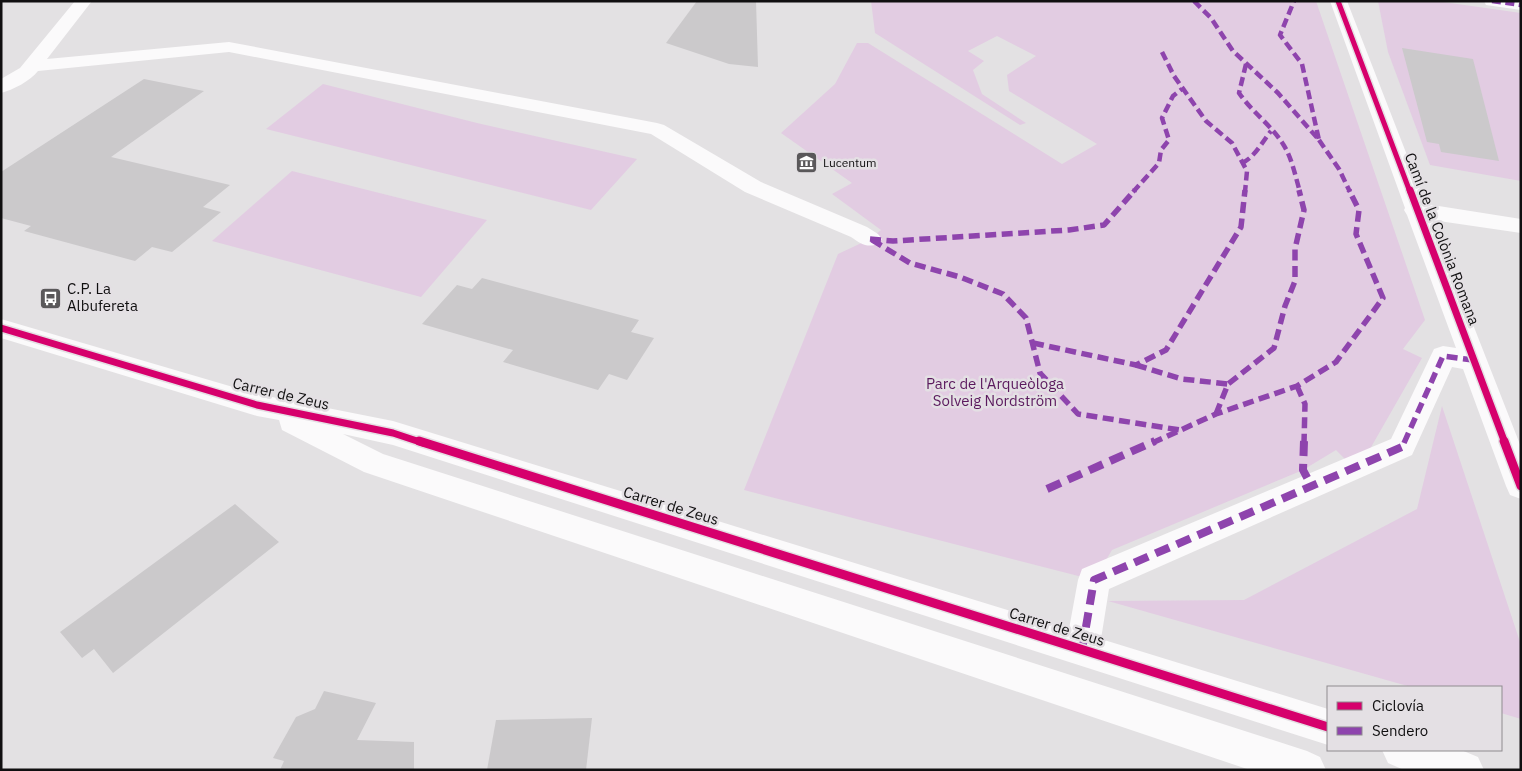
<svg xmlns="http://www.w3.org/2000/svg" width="1522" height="771" font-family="'IBM Plex Sans',sans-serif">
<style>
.green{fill:#e2cce2}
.building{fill:#cbc9cb}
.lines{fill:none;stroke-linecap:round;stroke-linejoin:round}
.minor{fill:#fbfafb;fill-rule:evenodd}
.quiet-far2{stroke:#8e44ad;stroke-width:4.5;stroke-dasharray:9 4.5;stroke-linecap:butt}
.quiet-far1{stroke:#8e44ad;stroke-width:5.5;stroke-dasharray:11 5.5;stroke-linecap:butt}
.quiet{stroke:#8e44ad;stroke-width:8;stroke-dasharray:15 8;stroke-linecap:butt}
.cycleway-far2-casing{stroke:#e4e0e4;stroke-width:8}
.cycleway-far1-casing{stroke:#e4e0e4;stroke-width:10}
.cycleway-casing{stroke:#e4e0e4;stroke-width:12}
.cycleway-far2{stroke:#d6006c;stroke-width:5}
.cycleway-far1{stroke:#d6006c;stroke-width:7}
.cycleway{stroke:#d6006c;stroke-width:9}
.labels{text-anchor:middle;stroke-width:5;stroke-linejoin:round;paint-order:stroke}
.far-poi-label{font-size:12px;fill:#100f10;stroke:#e4e0e4;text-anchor:start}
.street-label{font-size:15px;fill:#100f10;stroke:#e4e0e4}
.poi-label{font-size:15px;fill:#100f10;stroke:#e4e0e4;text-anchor:start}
.park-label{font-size:15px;fill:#5b1a5e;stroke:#e4e0e4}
</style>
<rect width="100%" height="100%" fill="#e3e1e3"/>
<!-- green -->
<g class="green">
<polygon points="871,1 1316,1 1425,320 1403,349 1422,358 1370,449 1346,460 1336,450 1303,470 1112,550 1094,580 744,490 838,254 870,239 881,230 832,194 852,183 781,133 835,84 857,43 868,43 1062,164 1097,144 1009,91 1007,75 1036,56 997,36 968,51 984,61 973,70 982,94 1026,123 1020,125 875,33"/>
<polygon points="1378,1 1436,1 1521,13 1521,181 1430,165 1388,52"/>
<polygon points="323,84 477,123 637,159 591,210 266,129"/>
<polygon points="292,171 487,220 421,297 212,241"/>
<polygon points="1442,406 1521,645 1521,719 1501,713 1501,687 1411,687 1108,601 1244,600 1417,509"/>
</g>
<!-- building -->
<g class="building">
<polygon points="697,1 756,1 758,67 729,64 666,43"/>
<polygon points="1402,48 1473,59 1499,161 1441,152 1439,144 1427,142"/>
<polygon points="144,79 204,91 111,157 230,185 203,207 221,212 172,252 152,247 135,261 24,231 31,226 1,218 1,172"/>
<polygon points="482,278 639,320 631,332 654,338 627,380 609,374 598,390 503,362 513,350 422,324 457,285 472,289"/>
<polygon points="235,504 279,542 113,673 94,649 82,658 60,632"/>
<polygon points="324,691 376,703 357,740 414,742 414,770 280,770 284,761 273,758 296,717 315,709"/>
<polygon points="592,718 586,770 487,770 496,720"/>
</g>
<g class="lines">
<!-- minor -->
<g class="minor">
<path d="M75 1H92L47 59 229 42 657 123 664 125 761 182 867 227 878 234 882 239 878 244C867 248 861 244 851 237L745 192 651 134 229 52 38 71C30 81 13 90 1 93V79L20 68Z"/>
<polygon points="1330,1 1347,1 1426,204 1521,219 1521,233 1432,220 1521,447 1521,499 1510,495 1506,486 1463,369 1452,367 1412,455 1109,589 1101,639 1328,709 1328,745 393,445 343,434 383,454 1307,751 1320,757 1326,770 1250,770 364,472 282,430 279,420 257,416 1,338 1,319 257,394 393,421 1069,629 1078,580 1082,569 1391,439 1434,349 1443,346 1456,348 1407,215 1404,210 1405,208"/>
<polygon points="1484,1 1521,1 1521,10 1486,5"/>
<polygon points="1382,750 1461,750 1478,757 1484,770 1404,770 1388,763"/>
</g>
<!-- quiet-far2 -->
<g class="quiet-far2">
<polyline points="1194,1 1211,18 1233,51 1278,93 1319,140 1302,64 1280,35 1294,1"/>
<polyline points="1492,1 1521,5"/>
<polyline points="1162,52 1174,76 1206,121 1232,143 1247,171 1245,192"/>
<path d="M1246 64 1239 93C1252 112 1272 126 1283 144 1292 158 1295 175 1300 192"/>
<polyline points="1319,140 1339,169 1350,192"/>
<path d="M1242 163C1255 157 1262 142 1271 131"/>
<polyline points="1133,192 1159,163 1161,150 1169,140 1162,118 1173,96 1182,89"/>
</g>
<!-- quiet-far1 -->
<g class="quiet-far1">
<polyline points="870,239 893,241 1069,230 1104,225 1135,190"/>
<polyline points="872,240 910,263 960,277 1003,294 1026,318 1040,373 1078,414 1180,430"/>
<polyline points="1033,343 1136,365 1166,350 1241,227 1245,190"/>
<polyline points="1136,365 1182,379 1228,384"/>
<polyline points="1297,386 1305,404 1304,443"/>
<polyline points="1216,414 1228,384 1274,348 1285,306 1295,281 1295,249 1304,210 1299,190"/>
<polyline points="1152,443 1216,414 1297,386 1336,362 1383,298 1356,234 1359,210 1349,190"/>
<polyline points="1404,443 1443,356 1473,360"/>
</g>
<!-- quiet -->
<g class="quiet">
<polyline points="1304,441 1303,470 1312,487"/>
<polyline points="1047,489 1155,441"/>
<polyline points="1082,650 1094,580 1402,447 1405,441"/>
</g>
<defs>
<polyline id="cycleway-far2" points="1338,1 1410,192"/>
<g id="cycleway-far1">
<polyline points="1410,190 1505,443"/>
<polyline points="1,328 257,405 393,433 423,443"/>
</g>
<g id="cycleway">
<polyline points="419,441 1328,727"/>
<polyline points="1504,441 1521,486"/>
</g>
</defs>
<!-- cycleway-far2 casing -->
<use href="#cycleway-far2" class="cycleway-far2-casing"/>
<!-- cycleway-far1 casing -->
<use href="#cycleway-far1" class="cycleway-far1-casing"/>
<!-- cycleway casing -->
<use href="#cycleway" class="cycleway-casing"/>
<!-- cycleway-far2 -->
<use href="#cycleway-far2" class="cycleway-far2"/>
<!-- cycleway-far1 -->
<use href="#cycleway-far1" class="cycleway-far1"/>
<!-- cycleway -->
<use href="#cycleway" class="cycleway"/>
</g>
<!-- icons -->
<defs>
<symbol id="museum-square" viewBox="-11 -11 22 22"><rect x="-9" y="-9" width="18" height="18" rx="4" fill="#5a585a" stroke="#e4e0e4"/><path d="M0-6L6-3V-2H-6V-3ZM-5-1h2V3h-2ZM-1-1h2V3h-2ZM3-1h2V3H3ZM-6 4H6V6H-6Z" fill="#fff"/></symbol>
<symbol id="bus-square" viewBox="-11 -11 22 22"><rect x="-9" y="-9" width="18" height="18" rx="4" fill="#5a585a" stroke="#e4e0e4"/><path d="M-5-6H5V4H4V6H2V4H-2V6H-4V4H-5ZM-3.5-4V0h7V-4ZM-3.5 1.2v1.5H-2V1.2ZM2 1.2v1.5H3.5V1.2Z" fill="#fff"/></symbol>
</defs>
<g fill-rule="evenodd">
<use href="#museum-square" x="794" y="150" width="25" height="25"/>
<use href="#bus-square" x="38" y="286" width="25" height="25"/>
</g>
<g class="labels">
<!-- far-poi labels -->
<g class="far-poi-label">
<text x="823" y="167">Lucentum</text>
</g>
<!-- street labels -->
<g class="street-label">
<text transform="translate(1442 239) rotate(69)" y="5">Camí de la Colònia Romana</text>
<text transform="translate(281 394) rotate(13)" y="5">Carrer de Zeus</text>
<text transform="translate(671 506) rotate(17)" y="5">Carrer de Zeus</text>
<text transform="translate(1057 627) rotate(17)" y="5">Carrer de Zeus</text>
</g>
<!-- poi labels -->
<g class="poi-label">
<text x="67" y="294">C.P. La<tspan x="67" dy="17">Albufereta</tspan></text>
</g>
<!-- park labels -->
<g class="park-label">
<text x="995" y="389">Parc de l'Arqueòloga<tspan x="995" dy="17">Solveig Nordström</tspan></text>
</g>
</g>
<!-- border -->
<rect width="1522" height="771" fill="none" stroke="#100f10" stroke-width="5"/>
<!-- legend -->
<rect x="1327" y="686" width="175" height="65" fill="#e4e0e4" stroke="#8f8c8f"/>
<rect x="1337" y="702" width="25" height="8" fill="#d6006c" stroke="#8f8c8f"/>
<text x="1372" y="711" font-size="15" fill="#100f10">Ciclovía</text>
<rect x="1337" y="727" width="25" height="8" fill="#8e44ad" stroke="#8f8c8f"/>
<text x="1372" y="736" font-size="15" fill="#100f10">Sendero</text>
</svg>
